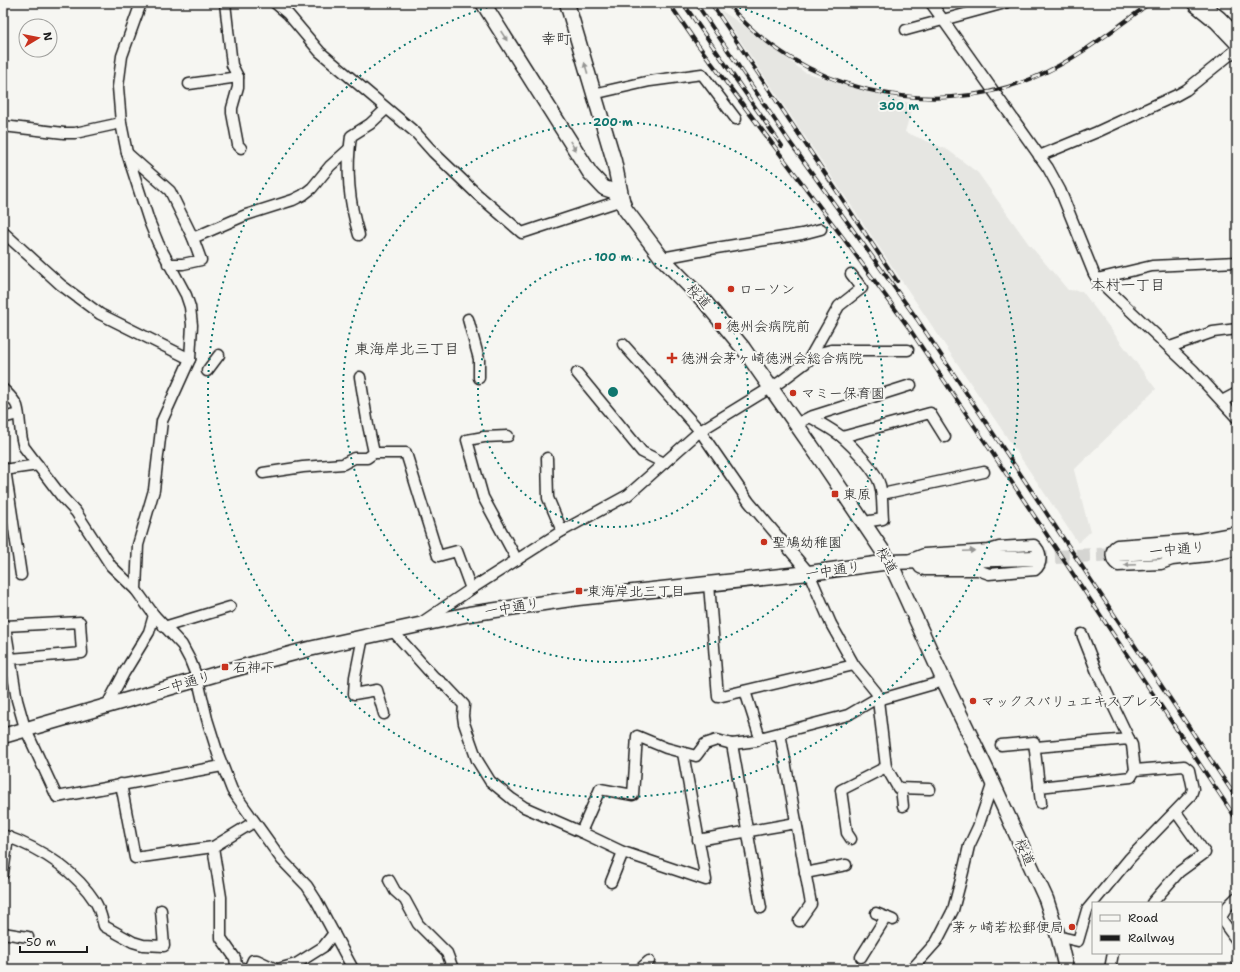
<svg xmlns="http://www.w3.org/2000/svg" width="1240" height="972" font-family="'Shantell Sans','Klee One',sans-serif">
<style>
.built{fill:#e6e6e2}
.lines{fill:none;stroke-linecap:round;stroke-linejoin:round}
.secondary-tunnel{stroke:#d5d5d2;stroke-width:14;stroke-dasharray:14 7;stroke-linecap:butt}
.street-casing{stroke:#1c1c1c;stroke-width:13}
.secondary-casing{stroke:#1c1c1c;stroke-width:17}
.highway-casing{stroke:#1c1c1c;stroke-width:21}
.street{stroke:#f6f6f2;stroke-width:10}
.secondary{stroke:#f6f6f2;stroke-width:14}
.highway{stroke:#f6f6f2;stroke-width:18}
.rail-casing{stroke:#1c1c1c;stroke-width:4}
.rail{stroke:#f6f6f2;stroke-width:2.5;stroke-dasharray:8;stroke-linecap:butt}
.oneway{fill:#949492}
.ring{fill:none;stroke:#0f766e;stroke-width:2;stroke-dasharray:2 4}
.poi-dot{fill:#c8321e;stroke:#f6f6f2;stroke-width:1.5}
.labels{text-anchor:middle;stroke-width:4;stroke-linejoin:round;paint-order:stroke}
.poi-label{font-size:14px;fill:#1c1c1c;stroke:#f6f6f2;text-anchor:start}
.street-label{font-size:14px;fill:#1c1c1c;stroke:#f6f6f2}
.neighbourhood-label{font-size:15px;fill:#1c1c1c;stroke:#f6f6f2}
.centre{fill:#0f766e;stroke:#f6f6f2;stroke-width:2}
.ring-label{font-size:12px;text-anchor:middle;font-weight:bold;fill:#0f766e;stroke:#f6f6f2;stroke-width:4;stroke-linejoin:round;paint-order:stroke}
</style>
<rect width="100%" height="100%" fill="#f6f6f2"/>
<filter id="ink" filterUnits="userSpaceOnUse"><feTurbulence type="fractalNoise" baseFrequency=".025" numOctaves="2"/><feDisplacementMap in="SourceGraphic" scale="8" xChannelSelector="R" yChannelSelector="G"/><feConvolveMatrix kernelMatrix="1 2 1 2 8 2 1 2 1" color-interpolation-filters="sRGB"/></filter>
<g filter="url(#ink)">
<!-- built -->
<polygon class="built" points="719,9 756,34 804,72 913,104 905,132 948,150 978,173 1028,243 1068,290 1082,291 1156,389 1074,470 1090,532 1078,543"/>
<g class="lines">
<!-- secondary-tunnel -->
<polyline class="secondary-tunnel" points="1034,558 1117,554"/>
<defs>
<g id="street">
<polyline points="141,3 122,56 120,71 118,87 121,123 127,153 149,221 158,243 186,295 190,307 192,325 190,359 162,421 154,490 138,545 136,590 154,615 182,645 190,660 198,680 207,719 218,754 232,790 282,860 307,886 316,900 353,969"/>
<polyline points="225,3 232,65 238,77 238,87 232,108 232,113 238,145 241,148"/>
<polyline points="275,3 288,14 320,52 416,133 433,152 478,195 522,233 622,200"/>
<polyline points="931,3 1048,168 1060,190 1094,274 1097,279 1193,370 1237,418"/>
<polyline points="906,30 1005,3"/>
<polyline points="189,84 238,77"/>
<polyline points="593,94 650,81 702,74 736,119"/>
<polyline points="3,126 64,133 75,133 121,123"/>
<polyline points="127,153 170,191 193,238"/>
<polyline points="1039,156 1097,132 1177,95 1186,90 1237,49"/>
<polyline points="3,232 61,285 100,314 190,359"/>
<path d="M359 235C349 203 346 170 351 136L370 124 386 109"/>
<polyline points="662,258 710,249 802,234 821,229"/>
<polyline points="168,264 183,264 201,260 193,238 246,215 293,200 303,195 312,188 330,166 349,149"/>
<polyline points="1097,279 1152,266 1237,262"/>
<polyline points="468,319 479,359 479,378"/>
<polyline points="623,344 700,431 749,502 809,573 831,624 854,665 876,692 878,700 886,767 841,790 847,833 851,839"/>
<polyline points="1170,347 1213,332 1237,329"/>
<polyline points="812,355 831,350 908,350"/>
<polyline points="207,371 219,355"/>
<polyline points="577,373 642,452 664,463"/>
<polyline points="360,377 368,425 374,453"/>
<path d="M3 389C8 394 14 399 17 406 21 419 19 434 24 447L62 497 76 512 111 566 136 590"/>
<polyline points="1222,401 1237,393"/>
<path d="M810 417C820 423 832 429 842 437 853 447 876 470 880 485 883 496 882 508 883 519L870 521 864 524"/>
<polyline points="3,418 18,414"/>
<polyline points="796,424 810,417 911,385"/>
<polyline points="508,436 484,437 467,440 483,497 517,560"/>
<polyline points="842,437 930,413 945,437"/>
<polyline points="547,458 548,498 562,531"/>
<polyline points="5,469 21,575"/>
<polyline points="3,470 38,465"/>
<polyline points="263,473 303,467 343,464 354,458 367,458 374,453 406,453 438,556 457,551 471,589"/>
<polyline points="882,494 984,472"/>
<path d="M1237 532 1199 539 1117 545C1109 549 1110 561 1118 566L1161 564 1172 560 1208 556 1237 550"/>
<path d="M911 559 924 554 989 550 999 547 1034 545C1042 551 1043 564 1035 570L989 574 978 570H925L920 568 915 561"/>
<polyline points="709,584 718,697 854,665"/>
<polyline points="421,623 471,589 562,531 628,495 700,431 780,382 808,361 839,306 862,288 851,274"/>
<polyline points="164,627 230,607"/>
<polyline points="392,630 434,677 446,686 464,705 463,716 464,723 477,760 490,781 512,799 524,807 581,832 623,852 706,880 683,753"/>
<polyline points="1082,634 1097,672 1129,739"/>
<polyline points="363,637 355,677 354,694 377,690 384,714"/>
<polyline points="10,659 82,653 80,622 5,626 17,700 25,728 57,797 222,766"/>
<polyline points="745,691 760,738"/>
<polyline points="107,705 124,673 149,632 154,615"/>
<polyline points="780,733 811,904 799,921"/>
<polyline points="732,744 761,908"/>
<polyline points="1001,745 1034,742 1041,803"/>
<polyline points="1036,747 1129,739 1132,745 1135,770 1131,777 1039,787"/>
<polyline points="886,767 898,788 930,789"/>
<polyline points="121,784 135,858 213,847 254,822"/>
<polyline points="901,788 903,806"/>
<polyline points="581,832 600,789 633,795 637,736 666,748 696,756 705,744 717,740 732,744 757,741 760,738 848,715 872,701 878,700 944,681"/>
<path d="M3 835C39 848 75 870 96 903 100 910 102 919 104 926L133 942 143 945 164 946 161 910"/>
<polyline points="698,840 796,823"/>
<polyline points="213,847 221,897 221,938 235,958 236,965 244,969"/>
<polyline points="805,873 846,865"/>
<polyline points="3,874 8,837"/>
<polyline points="389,880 395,891 405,900 418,924 447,953 453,969"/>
<polyline points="611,882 623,852"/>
<polyline points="1152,903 1179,872 1205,853 1176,812"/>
<polyline points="876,913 893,920"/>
<polyline points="1221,917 1228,906 1237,897"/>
<polyline points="1221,919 1237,941"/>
<polyline points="3,933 28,937"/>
<polyline points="1059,939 1065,938 1078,941 1087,910 1130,858 1191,795 1193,789 1189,770 1184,766 1135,770"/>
<polyline points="861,957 886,917"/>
<polyline points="249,969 253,960 257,960 276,969"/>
<polyline points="278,969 296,964"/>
<polyline points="297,969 296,964 323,947 334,933"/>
<polyline points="640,969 649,961"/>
<polyline points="912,969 937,941 953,910 963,872 969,846 978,827 993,782"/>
<polyline points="1110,969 1113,953"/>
<polyline points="1236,969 1237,968"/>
</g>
<g id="secondary">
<polyline points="483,3 590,173 604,188 613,191 622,200"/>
<polyline points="567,3 614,161 622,200 625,209 662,258 705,302 743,348 824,464 890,562 944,681 990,777 1046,899 1059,939 1066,969"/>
<polyline points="1117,554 1197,549 1237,541"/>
<polyline points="3,736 227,671 309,649 469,614 578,598 809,573 890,562 1034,558"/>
</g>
<polyline id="highway" points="1197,3 1218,20 1237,40"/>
</defs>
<!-- street casing -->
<use href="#street" class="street-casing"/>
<!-- secondary casing -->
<use href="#secondary" class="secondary-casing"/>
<!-- highway casing -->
<use href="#highway" class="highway-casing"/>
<!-- street -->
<use href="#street" class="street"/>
<!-- secondary -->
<use href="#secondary" class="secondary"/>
<!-- highway -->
<use href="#highway" class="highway"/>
<defs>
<g id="rail">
<polyline points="669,3 695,41 844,239 909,328 1237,820"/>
<polyline points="683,3 782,146"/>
<polyline points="696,3 789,141 917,319 1237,799"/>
<polyline points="711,3 897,281"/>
<path d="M727 3C798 90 929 122 1033 78 1076 60 1112 31 1150 3"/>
</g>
</defs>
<!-- rail casing -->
<use href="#rail" class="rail-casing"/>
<!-- rail -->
<use href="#rail" class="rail"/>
</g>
<!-- one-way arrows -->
<defs><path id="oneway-solid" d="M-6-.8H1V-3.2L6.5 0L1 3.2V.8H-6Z"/></defs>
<g class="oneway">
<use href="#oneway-solid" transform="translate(504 36) rotate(57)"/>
<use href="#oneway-solid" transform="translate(586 68) rotate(-106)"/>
<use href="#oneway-solid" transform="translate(573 146) rotate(58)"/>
<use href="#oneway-solid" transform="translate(969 551) rotate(-3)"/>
<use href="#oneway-solid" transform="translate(1130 565) rotate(177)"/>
</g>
</g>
<!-- distance rings -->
<g class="ring">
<circle cx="613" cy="392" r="135"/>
<circle cx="613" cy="392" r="270"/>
<path d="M728 4A405 405 0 1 1 498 4"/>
</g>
<!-- markers -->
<g class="poi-dot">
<circle cx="731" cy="289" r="4"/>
<rect x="714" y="322" width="8" height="8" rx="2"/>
<path d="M670 352h4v4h4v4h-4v4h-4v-4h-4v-4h4z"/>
<circle cx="793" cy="393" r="4"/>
<rect x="831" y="490" width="8" height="8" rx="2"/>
<circle cx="764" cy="542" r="4"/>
<rect x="575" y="587" width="8" height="8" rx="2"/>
<rect x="221" y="663" width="8" height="8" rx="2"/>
<circle cx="973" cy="701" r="4"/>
<circle cx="1072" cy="927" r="4"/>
</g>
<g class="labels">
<!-- poi labels -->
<g class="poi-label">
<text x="739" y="294">ローソン</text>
<text x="726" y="331">徳州会病院前</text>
<text x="681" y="363">徳洲会茅ヶ崎徳洲会総合病院</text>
<text x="801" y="398">マミー保育園</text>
<text x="843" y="499">東原</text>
<text x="772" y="547">聖鳩幼稚園</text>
<text x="587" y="596">東海岸北三丁目</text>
<text x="233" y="672">石神下</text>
<text x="981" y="706">マックスバリュエキスプレス</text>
<text x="1064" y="932" text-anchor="end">茅ヶ崎若松郵便局</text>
</g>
<!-- street labels -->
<g class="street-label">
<text transform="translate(699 296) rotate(47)" y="5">桜道</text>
<text transform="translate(1177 549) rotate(-5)" y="5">一中通り</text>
<text transform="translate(887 560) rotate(60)" y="5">桜道</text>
<text transform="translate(833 570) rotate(-8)" y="5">一中通り</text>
<text transform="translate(512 607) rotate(-9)" y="5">一中通り</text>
<text transform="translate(184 683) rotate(-16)" y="5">一中通り</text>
<text transform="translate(1025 852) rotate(65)" y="5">桜道</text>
</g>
<!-- neighbourhood labels -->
<g class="neighbourhood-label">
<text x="556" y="44">幸町</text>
<text x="1128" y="290">本村一丁目</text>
<text x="407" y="354">東海岸北三丁目</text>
</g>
</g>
<circle cx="613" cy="392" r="6" class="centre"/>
<g class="ring-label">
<text x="899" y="110">300 m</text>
<text x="613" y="126">200 m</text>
<text x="613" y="261">100 m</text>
</g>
<!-- margin -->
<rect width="1240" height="972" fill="none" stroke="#f6f6f2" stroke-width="16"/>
<rect x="8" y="8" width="1224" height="956" fill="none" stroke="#1c1c1c" stroke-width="1.5" filter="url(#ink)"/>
<!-- legend -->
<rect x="1092" y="902" width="130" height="52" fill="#f6f6f2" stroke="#9f9f9c"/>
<rect x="1100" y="915" width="20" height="6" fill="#f6f6f2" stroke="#9f9f9c"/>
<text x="1128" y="922" font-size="12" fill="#1c1c1c">Road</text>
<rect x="1100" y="935" width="20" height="6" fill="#1c1c1c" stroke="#9f9f9c"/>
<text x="1128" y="942" font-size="12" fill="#1c1c1c">Railway</text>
<!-- north arrow -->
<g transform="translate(38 38) rotate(80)"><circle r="19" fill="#f6f6f2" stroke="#9f9f9c"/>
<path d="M0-3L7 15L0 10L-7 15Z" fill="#c8321e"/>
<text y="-6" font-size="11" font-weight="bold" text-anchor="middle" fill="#1c1c1c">N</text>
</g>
<!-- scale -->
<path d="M20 946v6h67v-6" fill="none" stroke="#1c1c1c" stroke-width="2"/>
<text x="26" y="946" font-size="12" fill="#1c1c1c" stroke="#f6f6f2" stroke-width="3" paint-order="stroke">50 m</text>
</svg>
